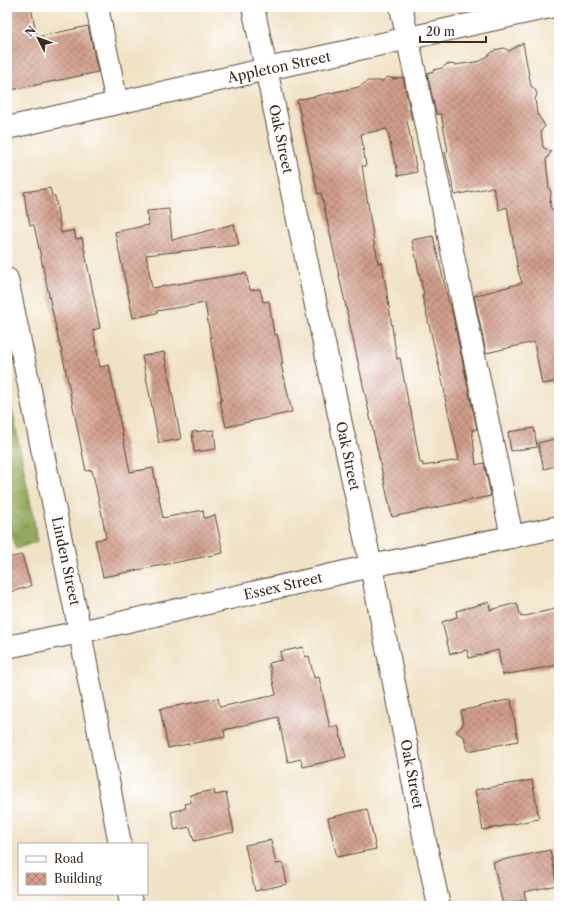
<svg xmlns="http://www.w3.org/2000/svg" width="566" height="913" font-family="'Libre Caslon Text',serif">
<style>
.forest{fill:url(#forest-crowns);stroke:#666a3d}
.building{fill:url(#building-cross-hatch)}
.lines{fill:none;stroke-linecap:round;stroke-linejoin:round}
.minor-casing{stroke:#564637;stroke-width:24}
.major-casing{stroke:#564637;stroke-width:24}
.minor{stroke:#fff;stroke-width:22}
.major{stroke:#fff;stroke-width:22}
.labels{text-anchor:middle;stroke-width:3.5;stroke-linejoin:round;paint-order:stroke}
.street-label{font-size:14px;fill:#3b2a1e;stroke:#fff}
</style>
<defs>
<pattern id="forest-crowns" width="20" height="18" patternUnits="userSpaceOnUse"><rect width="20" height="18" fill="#91aa5c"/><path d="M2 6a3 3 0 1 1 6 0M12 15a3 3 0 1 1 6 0" fill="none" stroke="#788b4b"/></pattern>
<pattern id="building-cross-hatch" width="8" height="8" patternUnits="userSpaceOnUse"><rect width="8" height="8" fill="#d09d8a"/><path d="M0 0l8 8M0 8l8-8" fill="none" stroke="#aa8070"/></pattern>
</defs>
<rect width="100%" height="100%" fill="#fff"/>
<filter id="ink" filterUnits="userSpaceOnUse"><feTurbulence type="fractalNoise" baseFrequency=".025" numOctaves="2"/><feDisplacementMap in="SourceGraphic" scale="8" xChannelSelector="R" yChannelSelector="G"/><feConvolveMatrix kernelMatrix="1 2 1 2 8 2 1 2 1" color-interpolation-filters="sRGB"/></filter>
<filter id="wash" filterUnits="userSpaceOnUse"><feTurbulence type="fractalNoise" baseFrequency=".012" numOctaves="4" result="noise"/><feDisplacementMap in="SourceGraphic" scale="16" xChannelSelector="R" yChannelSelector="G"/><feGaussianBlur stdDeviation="0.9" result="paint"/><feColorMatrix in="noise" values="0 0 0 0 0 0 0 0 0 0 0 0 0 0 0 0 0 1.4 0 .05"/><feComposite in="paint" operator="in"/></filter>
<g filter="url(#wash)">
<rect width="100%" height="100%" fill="#f0e2c5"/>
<!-- forest -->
<polygon class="forest" points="7,382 38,541 16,549 7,525"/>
<g id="blocks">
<!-- building -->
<g class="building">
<polygon points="7,7 31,7 37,37 88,26 98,72 7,91"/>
<polygon points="523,43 531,86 535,89 537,94 535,99 537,113 545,126 541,131 543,147 551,152 546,160 549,188 551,192 550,207 557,214 556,231 559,232 559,381 542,384 534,342 486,353 474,296 522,283 518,270 507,207 499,210 493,187 455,195 445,152 448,151 441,114 436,114 427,73 434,71 433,70 442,68 444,66 448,64 456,65 481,61 495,50 504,48 509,51"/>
<polygon points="388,77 393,79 403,77 412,120 407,121 417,172 398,176 396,164 395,164 387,129 361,134 366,166 362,166 375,249 376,249 378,263 382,262 397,359 400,358 409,406 410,406 420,463 423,463 423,466 459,460 444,393 445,392 422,295 424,295 412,240 433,236 446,290 449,303 450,303 477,429 472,430 476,465 484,463 491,496 481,498 392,517 321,193 318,194 297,100 359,87 368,81 382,81"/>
<polygon points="50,188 52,196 55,196 61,233 74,230 76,239 82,238 100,328 93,330 100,367 109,365 130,472 153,468 163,518 203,510 204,518 215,515 223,553 103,577 95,540 106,538 102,515 92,470 86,471 61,347 60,347 34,225 30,225 28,215 27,215 24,192"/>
<polygon points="169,209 172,240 234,224 239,245 146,255 152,288 246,273 250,290 260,289 263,302 269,301 274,335 277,334 283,364 281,364 292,412 226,427 220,401 222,400 212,347 205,303 157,311 157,313 133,318 115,232 149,225 147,211"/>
<polygon points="164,352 181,439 159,443 142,356"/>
<polygon points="534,428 537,447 511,451 508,432"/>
<polygon points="214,430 216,449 194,452 192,432"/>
<polygon points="559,438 559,465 544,469 538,443"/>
<polygon points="22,555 31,586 7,593 7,558"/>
<polygon points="489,602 490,610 517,603 521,617 559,608 559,665 503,675 498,650 469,658 467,650 450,654 442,622 457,617 456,611"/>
<polygon points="303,647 305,657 309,656 314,678 319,677 330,728 338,726 346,757 303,767 301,759 288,762 278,717 224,730 225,737 168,748 160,709 218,698 220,707 276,695 269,663 282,660 280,652"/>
<polygon points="511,699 518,741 468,751 464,737 456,732 463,725 461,711"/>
<polygon points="532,780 539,819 483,830 475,790"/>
<polygon points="214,790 215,795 226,793 234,832 194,841 190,827 175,830 171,812 186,808 185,804 191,802 190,795"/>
<polygon points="367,809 376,849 337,857 328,818"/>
<polygon points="271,840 276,864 283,863 287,884 255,891 245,845"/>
<polygon points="550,850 557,885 524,892 526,900 503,905 493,862"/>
</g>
</g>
</g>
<g filter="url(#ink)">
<use href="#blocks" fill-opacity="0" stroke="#564637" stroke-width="1"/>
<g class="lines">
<defs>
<g id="minor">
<polyline points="97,7 117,103"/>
<polyline points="253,7 371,566 426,846 439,906"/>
<polyline points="401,7 512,537"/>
<polyline points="7,128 267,69 550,7"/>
<polyline points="7,647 80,632 371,566 559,527"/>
</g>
<g id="major">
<polyline points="7,279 80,632 120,844"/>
<polyline points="129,894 132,906"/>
</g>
</defs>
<!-- minor casing -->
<use href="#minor" class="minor-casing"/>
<!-- major casing -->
<use href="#major" class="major-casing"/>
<!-- minor -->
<use href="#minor" class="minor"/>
<!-- major -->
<use href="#major" class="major"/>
</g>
</g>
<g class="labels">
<!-- street labels -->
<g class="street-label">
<text transform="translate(279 67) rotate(-12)" y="5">Appleton Street</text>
<text transform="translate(281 139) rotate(78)" y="5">Oak Street</text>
<text transform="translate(348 456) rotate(78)" y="5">Oak Street</text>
<text transform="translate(66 561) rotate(78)" y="5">Linden Street</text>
<text transform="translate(283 586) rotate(-13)" y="5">Essex Street</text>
<text transform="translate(412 774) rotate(79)" y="5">Oak Street</text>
</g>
</g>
<!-- margin -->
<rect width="566" height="913" fill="none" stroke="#fff" stroke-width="24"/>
<!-- legend -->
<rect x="18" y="843" width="130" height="52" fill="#ffffff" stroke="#b1aaa5"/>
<rect x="26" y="856" width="20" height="6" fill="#ffffff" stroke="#b1aaa5"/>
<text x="54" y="863" font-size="12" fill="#3b2a1e">Road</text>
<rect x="26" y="873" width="20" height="12" fill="url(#building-cross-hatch)" stroke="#b1aaa5"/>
<text x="54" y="883" font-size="12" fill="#3b2a1e">Building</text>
<!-- north arrow -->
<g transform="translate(38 38) rotate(312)" stroke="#ffffff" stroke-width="3" paint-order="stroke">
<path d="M0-3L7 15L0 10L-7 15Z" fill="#3b2a1e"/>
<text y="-6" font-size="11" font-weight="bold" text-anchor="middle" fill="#3b2a1e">N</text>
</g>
<!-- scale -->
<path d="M420 36v6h66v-6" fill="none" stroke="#3b2a1e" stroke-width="2"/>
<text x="426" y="36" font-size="12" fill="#3b2a1e" stroke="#ffffff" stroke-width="3" paint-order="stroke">20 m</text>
</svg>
